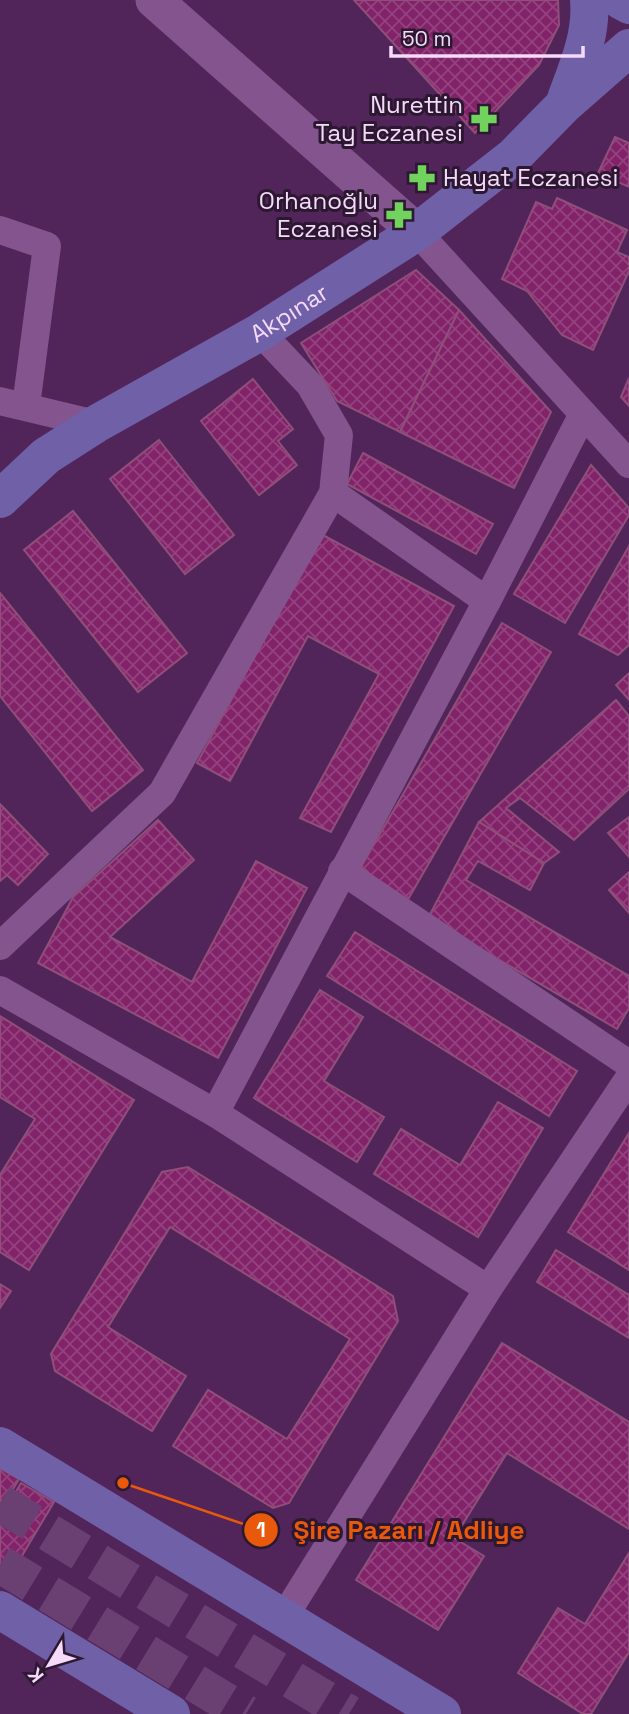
<svg xmlns="http://www.w3.org/2000/svg" width="629" height="1714" font-family="'Space Grotesk',sans-serif">
<style>
.building{fill:url(#building-cross-hatch);stroke:#8f4f7a;stroke-width:2}
.lines{fill:none;stroke-linecap:round;stroke-linejoin:round}
.trunk-tunnel{stroke:#6a3f72;stroke-width:38;stroke-dasharray:38 19;stroke-linecap:butt}
.minor{stroke:#83548d;stroke-width:28}
.tertiary{stroke:#83548d;stroke-width:37}
.secondary{stroke:#7060a7;stroke-width:38}
.labels{text-anchor:middle;stroke-width:6;stroke-linejoin:round;paint-order:stroke}
.poi-label{font-size:24px;fill:#f5dafa;stroke:#2c1830;text-anchor:end}
.street-label{font-size:24px;fill:#f5dafa;stroke:#2c1830}
.leader{fill:none;stroke:#e8590c;stroke-width:2.5}
.callout-dot{fill:#e8590c;stroke:#2c1830;stroke-width:2.5}
.mark-label{font-size:21px;text-anchor:middle;font-weight:bold;fill:#fff}
.callout-label{font-size:26px;text-anchor:middle;font-weight:bold;fill:#e8590c;stroke:#2c1830;stroke-width:6;stroke-linejoin:round;paint-order:stroke}
</style>
<defs>
<pattern id="building-cross-hatch" width="8" height="8" patternUnits="userSpaceOnUse" patternTransform="scale(1.75)"><rect width="8" height="8" fill="#822369"/><path d="M0 0l8 8M0 8l8-8" fill="none" stroke="#94427f"/></pattern>
</defs>
<rect width="100%" height="100%" fill="#51245a"/>
<!-- building -->
<g class="building">
<polygon points="354,0 558,0 559,25 539,65 475,133"/>
<polygon points="615,137 629,143 629,187 598,173"/>
<polygon points="557,198 627,230 617,252 629,257 629,271 593,350 562,335 527,291 502,279 536,202 552,209"/>
<polygon points="416,270 459,310 400,432 337,401 301,343"/>
<polygon points="459,310 551,412 514,488 400,432"/>
<polygon points="629,378 629,406 621,397"/>
<polygon points="253,379 293,429 278,441 297,465 259,495 201,421"/>
<polygon points="159,440 234,535 185,574 110,479"/>
<polygon points="363,453 493,524 476,554 347,484"/>
<polygon points="591,465 629,508 629,515 565,623 514,594"/>
<polygon points="73,511 187,653 138,692 24,550"/>
<polygon points="321,534 454,606 331,832 300,818 379,674 308,636 230,781 197,763"/>
<polygon points="629,546 629,645 618,655 579,634"/>
<polygon points="0,593 143,770 92,811 0,696"/>
<polygon points="502,623 551,652 407,901 358,872"/>
<polygon points="629,673 629,700 616,685"/>
<polygon points="616,700 629,716 629,789 574,840 520,798 506,808 559,852 544,863 479,822"/>
<polygon points="0,804 48,854 18,885 7,875 0,881"/>
<polygon points="629,817 629,857 608,833"/>
<polygon points="158,820 194,860 110,937 192,982 256,861 307,888 218,1058 38,963 73,897"/>
<polygon points="479,822 544,863 530,890 478,861 466,880 629,976 629,1008 617,1029 428,918"/>
<polygon points="629,872 629,913 609,890"/>
<polygon points="355,932 577,1071 549,1116 327,976"/>
<polygon points="320,990 363,1017 324,1081 384,1117 357,1162 254,1098"/>
<polygon points="0,1016 134,1100 29,1270 0,1252 0,1175 35,1119 0,1097"/>
<polygon points="498,1102 543,1128 478,1237 374,1174 401,1129 460,1165"/>
<polygon points="629,1133 629,1270 568,1232"/>
<polygon points="188,1167 393,1296 398,1321 289,1503 273,1508 173,1446 208,1390 287,1439 350,1339 170,1227 108,1327 186,1376 152,1431 55,1371 51,1354 162,1172"/>
<polygon points="556,1250 629,1295 629,1338 537,1282"/>
<polygon points="0,1284 11,1291 0,1308"/>
<polygon points="502,1343 629,1422 629,1529 507,1453 454,1538 484,1556 438,1630 356,1580"/>
<polygon points="0,1468 19,1479 0,1511"/>
<polygon points="21,1483 54,1502 4,1586 0,1584 0,1519"/>
<polygon points="629,1553 629,1652 591,1714 583,1714 518,1673 558,1608 585,1624"/>
</g>
<g class="lines">
<!-- trunk-tunnel -->
<g class="trunk-tunnel">
<polyline points="0,1503 349,1714"/>
<polyline points="0,1564 246,1714"/>
</g>
<!-- minor -->
<g class="minor">
<polyline points="0,230 47,246 26,406"/>
<polyline points="417,232 629,464"/>
<polyline points="0,401 96,424"/>
<polyline points="487,601 583,414"/>
<polyline points="342,871 629,1064"/>
<polyline points="0,946 162,793 333,493 339,435 310,385 260,332"/>
<polyline points="0,990 215,1113 488,1289"/>
<polyline points="215,1113 487,601 333,493"/>
<polyline points="284,1617 488,1289 629,1078"/>
</g>
<!-- tertiary -->
<polyline class="tertiary" points="154,0 417,232"/>
<!-- secondary -->
<g class="secondary">
<polyline points="620,0 629,5"/>
<path d="M566 99C578 66 592 35 589 0"/>
<path id="s1" d="M0 499 46 456 96 424 260 332 417 232 513 157 564 105 629 48"/>
<polyline points="0,1446 442,1714"/>
<polyline points="0,1610 171,1714"/>
</g>
</g>
<!-- icons -->
<defs>
<symbol id="pharmacy-bare" viewBox="-9 -9 18 18"><path d="M-2-6h4v4h4v4h-4v4h-4v-4h-4v-4h4Z" fill="#71d35e" stroke="#2c1830" stroke-width="2.5" paint-order="stroke"/></symbol>
</defs>
<g fill-rule="evenodd">
<use href="#pharmacy-bare" x="465" y="100" width="38" height="38"/>
<use href="#pharmacy-bare" x="403" y="159" width="38" height="38"/>
<use href="#pharmacy-bare" x="380" y="196" width="38" height="38"/>
</g>
<g class="labels">
<!-- poi labels -->
<g class="poi-label">
<text x="463" y="113">Nurettin<tspan x="463" dy="28">Tay Eczanesi</tspan></text>
<text x="443" y="186" text-anchor="start">Hayat Eczanesi</text>
<text x="378" y="209">Orhanoğlu<tspan x="378" dy="28">Eczanesi</tspan></text>
</g>
<!-- street labels -->
<g class="street-label">
<text dy="8" stroke="none"><textPath href="#s1" startOffset="345">Akpınar</textPath></text>
</g>
</g>
<!-- callouts -->
<path class="leader" d="M123 1483L261 1530"/>
<g class="callout-dot">
<circle cx="123" cy="1483" r="7"/>
<circle cx="261" cy="1530" r="18"/>
</g>
<g class="mark-label">
<text x="261" y="1537">1</text>
</g>
<g class="callout-label">
<text x="409" y="1539">Şire Pazarı / Adliye</text>
</g>
<!-- north arrow -->
<g transform="translate(49 1665) rotate(232)" stroke="#2c1830" stroke-width="5" paint-order="stroke">
<path d="M0-5L12 26L0 18L-12 26Z" fill="#f5dafa"/>
<text y="-10" font-size="19" font-weight="bold" text-anchor="middle" fill="#f5dafa">K</text>
</g>
<!-- scale -->
<path d="M391 46v10h192v-10" fill="none" stroke="#f5dafa" stroke-width="3.5"/>
<text x="402" y="46" font-size="21" fill="#f5dafa" stroke="#2c1830" stroke-width="5" paint-order="stroke">50 m</text>
</svg>
